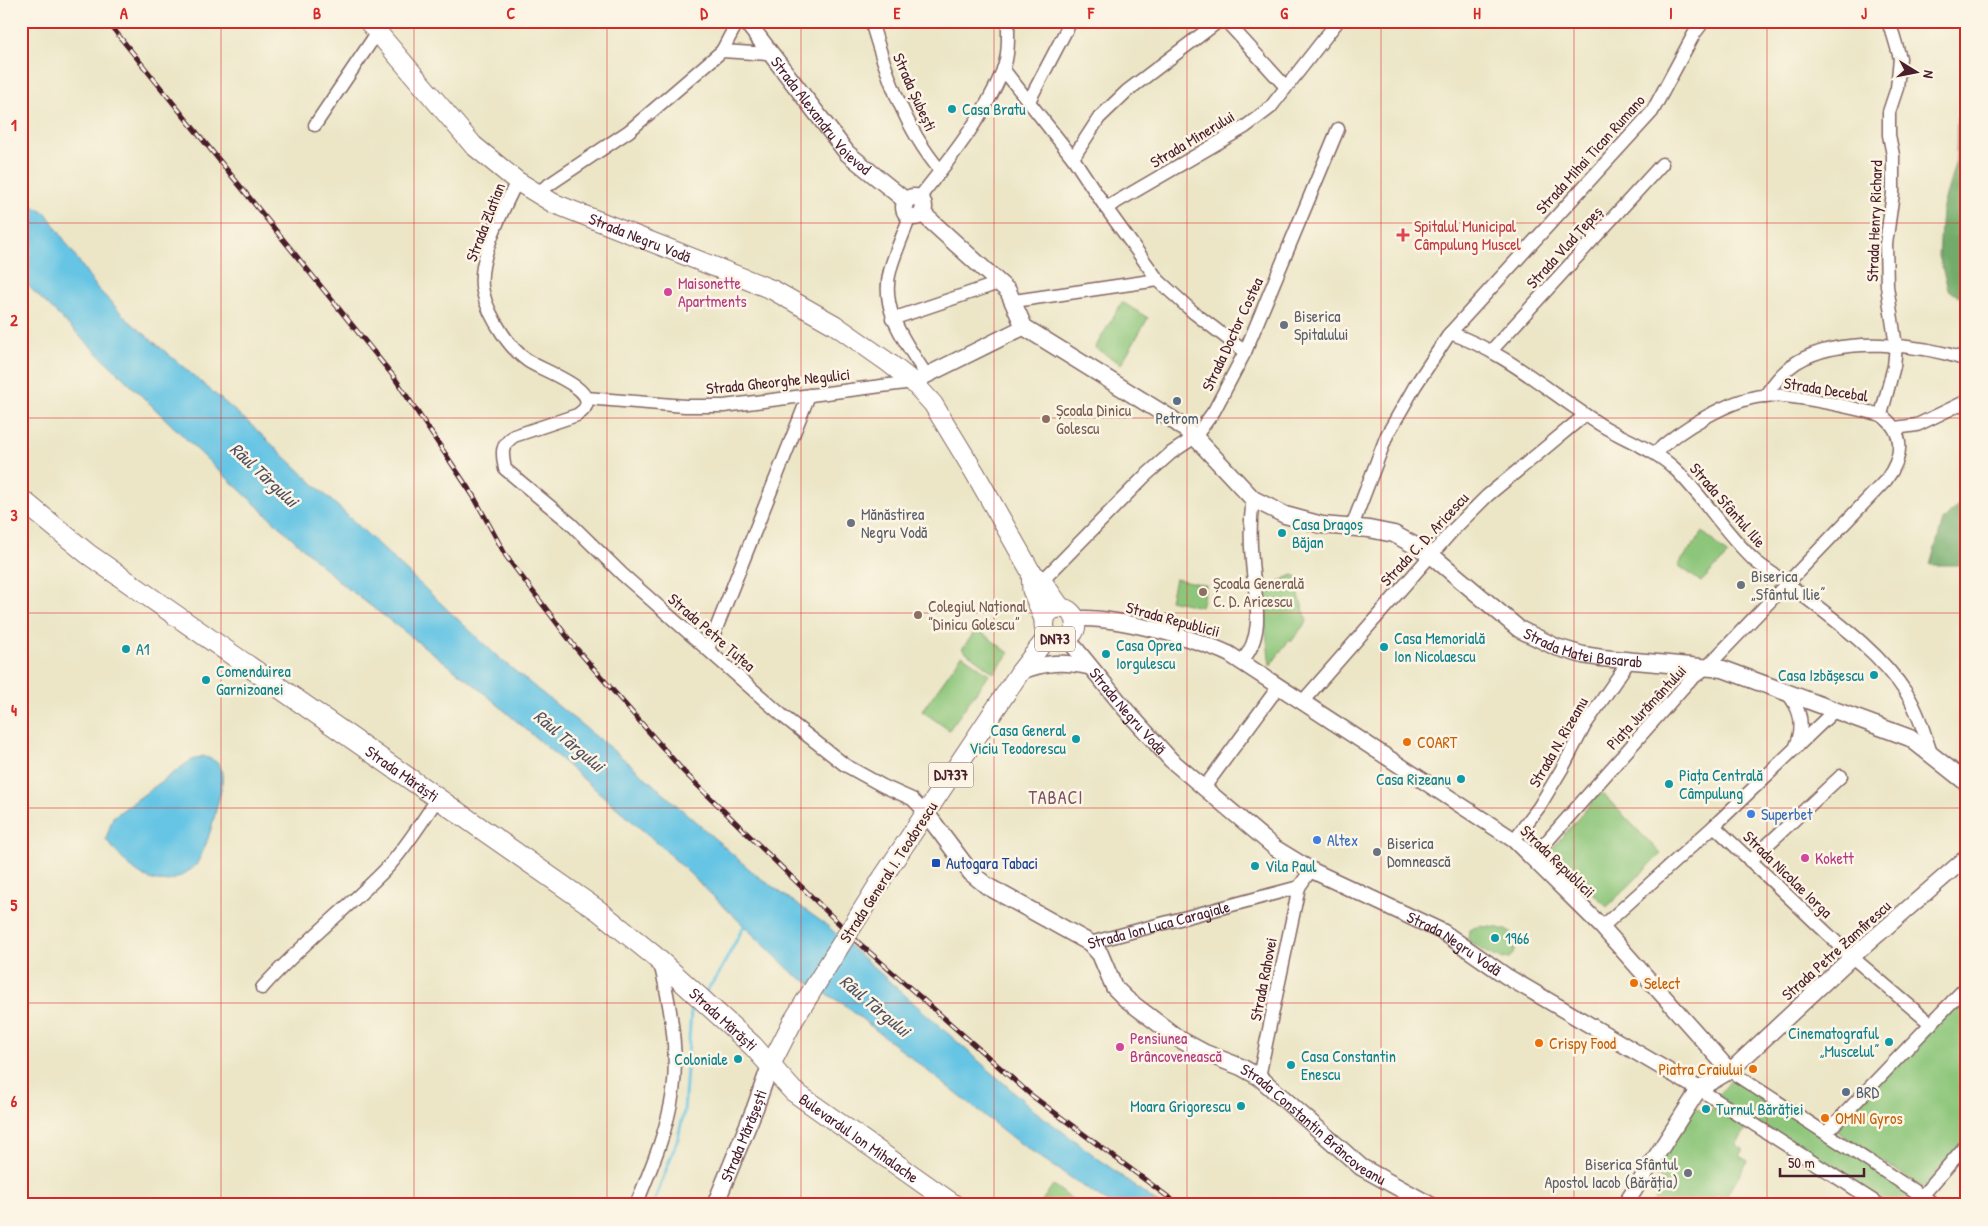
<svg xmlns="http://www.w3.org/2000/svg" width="1988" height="1226" font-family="'Patrick Hand',sans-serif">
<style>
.green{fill:#8dc67a;stroke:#6c7252}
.forest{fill:#72ab6a;stroke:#5e654a}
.water{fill:#66c5e4;stroke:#587288}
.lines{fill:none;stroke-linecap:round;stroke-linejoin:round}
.stream{stroke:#66c5e4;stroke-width:3}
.minor-casing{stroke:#836562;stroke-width:15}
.tertiary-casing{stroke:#836562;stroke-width:18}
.secondary-casing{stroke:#836562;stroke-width:19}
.primary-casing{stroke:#836562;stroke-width:21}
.trunk-casing{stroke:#836562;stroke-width:22}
.minor{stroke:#fff;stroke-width:12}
.tertiary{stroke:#fff;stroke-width:15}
.secondary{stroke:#fff;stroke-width:16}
.primary{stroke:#fff;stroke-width:19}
.trunk{stroke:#fff;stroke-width:20}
.rail-casing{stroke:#4a1f2b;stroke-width:5}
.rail{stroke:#fcf5e5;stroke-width:3;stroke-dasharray:9;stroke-linecap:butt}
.primary-bridge-casing{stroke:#836562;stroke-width:21;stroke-linecap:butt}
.primary-bridge{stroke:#fff;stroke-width:19}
.grid{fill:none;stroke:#d62828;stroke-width:1;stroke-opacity:0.55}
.culture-dot{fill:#0f9aa8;stroke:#fcf5e5;stroke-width:2}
.health-dot{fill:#e0444e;stroke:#fcf5e5;stroke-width:2}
.hotel-dot{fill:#d1479c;stroke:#fcf5e5;stroke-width:2}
.worship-dot{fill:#6b7280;stroke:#fcf5e5;stroke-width:2}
.service-dot{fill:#5c6f8a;stroke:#fcf5e5;stroke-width:2}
.education-dot{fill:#8d6e63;stroke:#fcf5e5;stroke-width:2}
.food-dot{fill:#e8710a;stroke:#fcf5e5;stroke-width:2}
.shop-dot{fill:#3f7fe0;stroke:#fcf5e5;stroke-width:2}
.transit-dot{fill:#1a4fb4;stroke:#fcf5e5;stroke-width:2}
.labels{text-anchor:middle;stroke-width:5;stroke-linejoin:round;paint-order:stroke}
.shield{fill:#fcf5e5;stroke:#7f5f63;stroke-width:1}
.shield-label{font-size:15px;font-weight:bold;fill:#4a1f2b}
.street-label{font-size:16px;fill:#4a1f2b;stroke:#fcf5e5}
.culture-label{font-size:16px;fill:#0d838f;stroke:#fcf5e5;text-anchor:start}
.health-label{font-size:16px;fill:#be3a42;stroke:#fcf5e5;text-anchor:start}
.hotel-label{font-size:16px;fill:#b23c85;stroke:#fcf5e5;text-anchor:start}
.worship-label{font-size:16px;fill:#5b616d;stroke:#fcf5e5;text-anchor:start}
.education-label{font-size:16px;fill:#785e54;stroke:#fcf5e5;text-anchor:start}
.service-label{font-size:16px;fill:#4e5e75;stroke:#fcf5e5}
.food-label{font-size:16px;fill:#c56008;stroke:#fcf5e5;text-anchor:start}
.shop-label{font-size:16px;fill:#366cbe;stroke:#fcf5e5;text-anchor:start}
.transit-label{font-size:16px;fill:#164399;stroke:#fcf5e5;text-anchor:start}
.water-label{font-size:18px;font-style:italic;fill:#525162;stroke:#fcf5e5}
.neighbourhood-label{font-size:18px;letter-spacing:1px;fill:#7c5266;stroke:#fcf5e5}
.neatline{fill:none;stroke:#d62828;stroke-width:2}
.grid-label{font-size:16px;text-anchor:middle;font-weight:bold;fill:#d62828}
</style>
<rect width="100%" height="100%" fill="#fcf5e5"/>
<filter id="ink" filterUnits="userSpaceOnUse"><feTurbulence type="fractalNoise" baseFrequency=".02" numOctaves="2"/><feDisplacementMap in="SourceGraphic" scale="10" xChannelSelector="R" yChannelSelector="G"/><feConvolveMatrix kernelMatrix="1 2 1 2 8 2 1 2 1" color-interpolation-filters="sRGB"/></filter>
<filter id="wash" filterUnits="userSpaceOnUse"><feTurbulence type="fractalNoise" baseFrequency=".0096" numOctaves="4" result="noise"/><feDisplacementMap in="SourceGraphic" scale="20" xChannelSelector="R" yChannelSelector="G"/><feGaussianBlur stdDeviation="1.12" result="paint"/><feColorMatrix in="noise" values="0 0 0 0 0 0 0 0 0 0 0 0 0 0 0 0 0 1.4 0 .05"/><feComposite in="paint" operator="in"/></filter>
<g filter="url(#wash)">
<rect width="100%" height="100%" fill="#ece6c7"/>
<!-- green -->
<g class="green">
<polygon points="1122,302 1148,318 1121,364 1095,348"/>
<polygon points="1703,532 1728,555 1701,582 1678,565"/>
<polygon points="1293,575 1299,578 1296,585 1307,621 1291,642 1289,640 1270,666 1261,589"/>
<polygon points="1175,579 1206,585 1201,607 1170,600"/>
<polygon points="977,629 1009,653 994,673 962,649"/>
<polygon points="962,655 989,674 949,730 922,711"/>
<polygon points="1601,792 1661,854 1607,907 1550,851"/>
<path d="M1479 926C1493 928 1512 926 1516 942 1514 976 1482 949 1468 940L1469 930Z"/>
<polygon points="1967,989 1967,1137 1923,1188 1834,1129"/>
<polygon points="1735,1075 1930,1205 1884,1205 1717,1098"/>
<polygon points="1693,1106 1708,1115 1712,1108 1746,1129 1736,1145 1743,1149 1739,1156 1748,1161 1725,1199 1717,1194 1712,1202 1716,1205 1652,1205 1665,1182 1650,1173"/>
<polygon points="1053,1185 1073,1200 1070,1205 1039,1205"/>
</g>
<!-- forest -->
<g class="forest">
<polygon points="1967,101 1967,303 1948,289 1939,256 1942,210 1956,160 1957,118"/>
<polygon points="1967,495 1967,565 1930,565 1943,521"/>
</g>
<!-- water -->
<g class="water">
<polygon points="21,200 46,213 97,288 128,320 249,423 500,659 630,764 756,875 825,924 1035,1111 1160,1205 1111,1205 1014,1139 843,1004 793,973 662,847 476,686 342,584 213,465 21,279"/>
<path d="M203 756C210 759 219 761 221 769 225 783 218 800 215 814 211 830 205 850 196 865 194 868 188 871 184 874 152 896 125 864 106 839L113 817 190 761Z"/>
</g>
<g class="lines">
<!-- stream -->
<g class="stream">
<polyline points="704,994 718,975 745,924"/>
<polyline points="653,1205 678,1138 684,1111 691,1012 696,1005"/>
</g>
</g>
</g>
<g filter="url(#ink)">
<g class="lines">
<defs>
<g id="minor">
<path d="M871 21C886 73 905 129 940 170"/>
<polyline points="1226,21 1285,86"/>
<polyline points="722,51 738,21"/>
<polyline points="1003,69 1073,158 1106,208 1158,280 1193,312 1245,352"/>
<polyline points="1029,101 1071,21"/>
<polyline points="315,125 385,21"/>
<polyline points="1073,158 1099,118 1127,91 1219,21"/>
<path d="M517 181C504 208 475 262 483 292 486 307 494 321 502 333 509 344 518 354 528 361 542 371 612 393 577 415L514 436C500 446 502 453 505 469L570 523 622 574 784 717 845 765 883 786 912 799 926 813"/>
<polyline points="539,195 544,188 629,131 722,51 769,54"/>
<path d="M919 198C950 159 984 117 1003 70 1009 55 1008 37 1008 21"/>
<polyline points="1106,208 1245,127 1270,108 1338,21"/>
<path d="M910 216C904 233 896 250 891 267 878 309 906 343 927 376"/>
<polyline points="1014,301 1158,280"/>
<polyline points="892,319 999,283"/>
<path d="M1450 333C1506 352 1551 394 1601 425 1625 440 1654 449 1675 469 1704 497 1724 532 1754 560 1764 569 1777 576 1788 584 1829 616 1878 649 1907 694 1918 711 1924 733 1931 753"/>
<polyline points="1491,351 1662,164"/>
<path d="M1765 396C1774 383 1783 371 1797 362 1842 335 1920 344 1967 360"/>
<polyline points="586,398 685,406 724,406 913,382"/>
<polyline points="1881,415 1894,366 1896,346 1887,286 1886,244 1893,193 1893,155 1889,135 1889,112 1897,88 1900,58 1893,34 1887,21"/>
<polyline points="1895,428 1917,425 1967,401"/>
<polyline points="1351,529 1387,435 1415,386 1450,333 1652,112 1694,34 1704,21"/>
<polyline points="1042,581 1144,477 1171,453 1195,437 1214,411 1245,352 1338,129"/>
<polyline points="708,649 809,395"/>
<path d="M1242 661C1267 633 1254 595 1252 561 1250 540 1250 519 1253 499"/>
<path d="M1787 693C1801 709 1805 726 1796 746"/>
<polyline points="1303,701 1453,530 1487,496 1585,415"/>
<polyline points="1203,789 1279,686"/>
<polyline points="1714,826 1852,957 1931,1024"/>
<polyline points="1514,840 1539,807 1563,767 1585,725 1629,661"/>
<path d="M1533 857 1688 682 1707 667 1886 480C1903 457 1906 433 1881 415 1853 408 1790 393 1763 396 1730 399 1679 430 1655 453"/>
<polyline points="1750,861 1841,776"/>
<polyline points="1602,927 1714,826 1834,711"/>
<path id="s1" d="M1090 943 1299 887 1311 870"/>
<path d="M262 988C300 945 346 910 386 869 406 848 422 821 438 798"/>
<polyline points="1730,1071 1936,1205"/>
<polyline points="1259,1077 1299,887"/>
<polyline points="1699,1089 1880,1205"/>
<polyline points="1826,1133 1967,986"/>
<polyline points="1922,1196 1967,1144"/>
<path d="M636 1205C651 1168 667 1132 673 1092 679 1050 670 1003 660 963"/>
</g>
<g id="tertiary">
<polyline points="913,382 1024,327"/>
<path d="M1075 619C1111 615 1195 638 1229 654L1514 840 1602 927 1730 1071"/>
<path id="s2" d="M1067 638 1126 710 1171 760 1275 848 1311 870 1443 932 1506 976 1699 1089"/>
<path d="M1020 672C1044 662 1064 661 1090 667"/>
<polyline points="1625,1205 1699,1089 1730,1071 1852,957 1967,857"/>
</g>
<g id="secondary">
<path id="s3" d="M746 21 847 153 906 201"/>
<circle cx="914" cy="207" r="10"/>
<path id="s4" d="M922 213 1008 291 1024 327 1172 419 1195 437 1253 499 1285 515 1322 525 1369 529 1394 534 1430 554 1519 629 1556 647 1583 655 1602 658 1723 669 1910 738 1967 783"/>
<path id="s5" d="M926 813 971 873 987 886 1090 943 1100 954 1114 987 1126 999 1179 1039 1205 1053 1241 1067 1259 1077 1361 1167 1430 1205"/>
<path id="s6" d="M715 1205 755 1108 770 1066"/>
</g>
<g id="primary">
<path id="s7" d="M368 21 473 145 517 181 553 203 773 290 835 325 889 363 913 382 933 404 975 473 1031 572 1042 581 1061 608"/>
<polyline points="1031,572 1032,590 1045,622"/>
<circle cx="1060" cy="624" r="16"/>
<polyline points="883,877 1020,672 1049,635"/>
<polyline points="770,1066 793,1021"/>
</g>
<g id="trunk">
<path id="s8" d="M21 499 88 554 599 911 652 954 753 1046 793 1091 954 1205"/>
</g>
</defs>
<!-- minor casing -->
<use href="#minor" class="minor-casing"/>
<!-- tertiary casing -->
<use href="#tertiary" class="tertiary-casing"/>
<!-- secondary casing -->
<use href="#secondary" class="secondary-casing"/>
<!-- primary casing -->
<use href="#primary" class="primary-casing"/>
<!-- trunk casing -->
<use href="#trunk" class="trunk-casing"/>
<!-- minor -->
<use href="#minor" class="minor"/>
<!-- tertiary -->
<use href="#tertiary" class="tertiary"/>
<!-- secondary -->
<use href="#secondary" class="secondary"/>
<!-- primary -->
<use href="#primary" class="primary"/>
<!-- trunk -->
<use href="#trunk" class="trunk"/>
<defs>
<polyline id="rail" points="107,21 394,377 474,497 506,556 575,647 684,772 858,942 1031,1095 1179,1205"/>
</defs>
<!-- rail casing -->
<use href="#rail" class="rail-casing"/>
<!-- rail -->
<use href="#rail" class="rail"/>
<defs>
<polyline id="primary-bridge" points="793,1021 883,877"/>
</defs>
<!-- primary-bridge casing -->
<use href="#primary-bridge" class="primary-bridge-casing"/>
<!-- primary-bridge -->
<use href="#primary-bridge" class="primary-bridge"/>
</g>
</g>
<!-- grid -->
<path class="grid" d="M221 21V1205M414 21V1205M607 21V1205M801 21V1205M994 21V1205M1187 21V1205M1381 21V1205M1574 21V1205M1767 21V1205M21 223H1967M21 418H1967M21 613H1967M21 808H1967M21 1003H1967"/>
<!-- markers -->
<g class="culture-dot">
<circle cx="952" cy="109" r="5"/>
<circle cx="1282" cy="533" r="5"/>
<circle cx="1384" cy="647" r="5"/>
<circle cx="126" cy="649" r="5"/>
<circle cx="1106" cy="654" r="5"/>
<circle cx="1874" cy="675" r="5"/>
<circle cx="206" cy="680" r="5"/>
<circle cx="1076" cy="739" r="5"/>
<circle cx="1461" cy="779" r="5"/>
<circle cx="1669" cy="784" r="5"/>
<circle cx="1255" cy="866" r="5"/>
<circle cx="1495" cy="938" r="5"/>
<circle cx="1889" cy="1042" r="5"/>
<circle cx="738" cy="1059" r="5"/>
<circle cx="1291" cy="1065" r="5"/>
<circle cx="1241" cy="1106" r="5"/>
<circle cx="1706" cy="1109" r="5"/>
</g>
<path class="health-dot" d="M1400.5 227.5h5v5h5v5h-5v5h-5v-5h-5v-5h5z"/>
<g class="hotel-dot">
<circle cx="668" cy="292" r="5"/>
<circle cx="1805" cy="858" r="5"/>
<circle cx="1120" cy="1047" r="5"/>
</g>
<g class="worship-dot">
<circle cx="1284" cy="325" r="5"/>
<circle cx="851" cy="523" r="5"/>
<circle cx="1741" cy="585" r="5"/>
<circle cx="1377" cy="852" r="5"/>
<circle cx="1688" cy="1173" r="5"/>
</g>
<g class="service-dot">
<circle cx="1177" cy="401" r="5"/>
<circle cx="1846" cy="1092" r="5"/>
</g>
<g class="education-dot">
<circle cx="1046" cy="419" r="5"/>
<circle cx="1203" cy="592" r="5"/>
<circle cx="918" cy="615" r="5"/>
</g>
<g class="food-dot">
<circle cx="1407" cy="742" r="5"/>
<circle cx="1634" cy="983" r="5"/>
<circle cx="1539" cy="1043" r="5"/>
<circle cx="1753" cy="1069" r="5"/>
<circle cx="1825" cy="1118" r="5"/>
</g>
<g class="shop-dot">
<circle cx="1751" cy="814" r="5"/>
<circle cx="1317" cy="840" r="5"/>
</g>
<rect class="transit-dot" x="931" y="858" width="10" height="10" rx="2.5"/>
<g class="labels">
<!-- shield labels -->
<g class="shield">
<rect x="1035" y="626.5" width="40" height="25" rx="4"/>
<rect x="928.5" y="762.5" width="45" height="25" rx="4"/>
</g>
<g class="shield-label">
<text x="1055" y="644">DN73</text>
<text x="951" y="780">DJ737</text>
</g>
<!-- street labels -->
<g class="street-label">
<text transform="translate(915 92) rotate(66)" y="6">Strada Șubești</text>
<text dy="6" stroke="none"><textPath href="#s3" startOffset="121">Strada Alexandru Voievod</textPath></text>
<text transform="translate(1192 139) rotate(-31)" y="6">Strada Minerului</text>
<text transform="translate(1590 154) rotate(-48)" y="6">Strada Mihai Tican Rumano</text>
<text transform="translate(1874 221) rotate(-88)" y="6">Strada Henry Richard</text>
<text transform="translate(485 222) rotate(-69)" y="6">Strada Zlatian</text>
<text dy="6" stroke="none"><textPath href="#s7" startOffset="355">Strada Negru Vodă</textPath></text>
<text transform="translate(1564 247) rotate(-48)" y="6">Strada Vlad Țepeș</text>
<text transform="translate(1232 334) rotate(-65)" y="6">Strada Doctor Costea</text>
<text transform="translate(778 381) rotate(-6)" y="6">Strada Gheorghe Negulici</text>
<text transform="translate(1826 389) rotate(9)" y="6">Strada Decebal</text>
<text transform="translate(1728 505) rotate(49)" y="6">Strada Sfântul Ilie</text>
<text transform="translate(1424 539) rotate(-47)" y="6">Strada C. D. Aricescu</text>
<text transform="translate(1173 619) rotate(15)" y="6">Strada Republicii</text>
<text transform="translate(712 632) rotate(41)" y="6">Strada Petre Țuțea</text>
<text dy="6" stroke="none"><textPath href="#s4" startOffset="816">Strada Matei Basarab</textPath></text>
<text transform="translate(1646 707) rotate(-47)" y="6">Piața Jurământului</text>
<text dy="6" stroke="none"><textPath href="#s2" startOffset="95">Strada Negru Vodă</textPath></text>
<text transform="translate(1558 742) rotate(-60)" y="6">Strada N. Rizeanu</text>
<text dy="6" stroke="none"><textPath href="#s8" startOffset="470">Strada Mărăști</textPath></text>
<text transform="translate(1558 861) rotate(44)" y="6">Strada Republicii</text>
<text transform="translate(888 872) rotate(-57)" y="6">Strada General I. Teodorescu</text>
<text transform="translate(1788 874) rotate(44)" y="6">Strada Nicolae Iorga</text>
<text dy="6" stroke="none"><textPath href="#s1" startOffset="71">Strada Ion Luca Caragiale</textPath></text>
<text dy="6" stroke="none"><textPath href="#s2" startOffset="500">Strada Negru Vodă</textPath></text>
<text transform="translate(1836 950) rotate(-42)" y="6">Strada Petre Zamfirescu</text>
<text transform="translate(1263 979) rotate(-79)" y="6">Strada Rahovei</text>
<text dy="6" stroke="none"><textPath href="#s8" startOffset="875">Strada Mărăști</textPath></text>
<text dy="6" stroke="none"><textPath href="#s5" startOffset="508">Strada Constantin Brâncoveanu</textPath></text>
<text dy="6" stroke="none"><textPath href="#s6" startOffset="75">Strada Mărășești</textPath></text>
<text dy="6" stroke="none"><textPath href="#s8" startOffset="1056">Bulevardul Ion Mihalache</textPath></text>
</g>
<!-- culture labels -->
<g class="culture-label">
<text x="962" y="115">Casa Bratu</text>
<text x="1292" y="530">Casa Dragoș<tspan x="1292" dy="18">Băjan</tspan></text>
<text x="1394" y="644">Casa Memorială<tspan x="1394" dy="18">Ion Nicolaescu</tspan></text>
<text x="1116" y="651">Casa Oprea<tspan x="1116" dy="18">Iorgulescu</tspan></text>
<text x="136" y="655">A1</text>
<text x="216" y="677">Comenduirea<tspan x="216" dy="18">Garnizoanei</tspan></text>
<text x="1864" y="681" text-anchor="end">Casa Izbășescu</text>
<text x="1066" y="736" text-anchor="end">Casa General<tspan x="1066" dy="18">Viciu Teodorescu</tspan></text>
<text x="1679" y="781">Piața Centrală<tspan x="1679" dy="18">Câmpulung</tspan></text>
<text x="1451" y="785" text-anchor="end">Casa Rizeanu</text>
<text x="1265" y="872">Vila Paul</text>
<text x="1505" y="944">1966</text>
<text x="1879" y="1039" text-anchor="end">Cinematograful<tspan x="1879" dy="18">„Muscelul”</tspan></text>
<text x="1301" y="1062">Casa Constantin<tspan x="1301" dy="18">Enescu</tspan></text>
<text x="728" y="1065" text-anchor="end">Coloniale</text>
<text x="1231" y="1112" text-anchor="end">Moara Grigorescu</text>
<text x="1716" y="1115">Turnul Bărăției</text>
</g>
<!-- health labels -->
<g class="health-label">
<text x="1414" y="232">Spitalul Municipal<tspan x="1414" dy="18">Câmpulung Muscel</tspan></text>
</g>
<!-- hotel labels -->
<g class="hotel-label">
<text x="678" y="289">Maisonette<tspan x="678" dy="18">Apartments</tspan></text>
<text x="1815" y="864">Kokett</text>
<text x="1130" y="1044">Pensiunea<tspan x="1130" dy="18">Brâncovenească</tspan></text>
</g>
<!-- worship labels -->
<g class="worship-label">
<text x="1294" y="322">Biserica<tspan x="1294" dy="18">Spitalului</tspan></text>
<text x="861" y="520">Mănăstirea<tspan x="861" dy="18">Negru Vodă</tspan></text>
<text x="1751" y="582">Biserica<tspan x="1751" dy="18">„Sfântul Ilie”</tspan></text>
<text x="1387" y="849">Biserica<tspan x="1387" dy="18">Domnească</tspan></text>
<text x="1678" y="1170" text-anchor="end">Biserica Sfântul<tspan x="1678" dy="18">Apostol Iacob (Bărăția)</tspan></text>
</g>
<!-- education labels -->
<g class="education-label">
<text x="1056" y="416">Școala Dinicu<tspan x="1056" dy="18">Golescu</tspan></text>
<text x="1213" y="589">Școala Generală<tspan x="1213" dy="18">C. D. Aricescu</tspan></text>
<text x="928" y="612">Colegiul Național<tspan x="928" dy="18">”Dinicu Golescu”</tspan></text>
</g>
<!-- service labels -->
<g class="service-label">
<text x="1177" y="424">Petrom</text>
<text x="1856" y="1098" text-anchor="start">BRD</text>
</g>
<!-- food labels -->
<g class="food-label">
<text x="1417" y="748">COART</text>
<text x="1644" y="989">Select</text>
<text x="1549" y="1049">Crispy Food</text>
<text x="1743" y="1075" text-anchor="end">Piatra Craiului</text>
<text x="1835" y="1124">OMNI Gyros</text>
</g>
<!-- shop labels -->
<g class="shop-label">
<text x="1761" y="820">Superbet</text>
<text x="1327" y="846">Altex</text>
</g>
<!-- transit labels -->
<g class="transit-label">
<text x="946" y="869">Autogara Tabaci</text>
</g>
<!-- water labels -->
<g class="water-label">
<text transform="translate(264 475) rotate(43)" y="6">Râul Târgului</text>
<text transform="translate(569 741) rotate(40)" y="6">Râul Târgului</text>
<text transform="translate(875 1006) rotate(40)" y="6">Râul Târgului</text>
</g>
<!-- neighbourhood labels -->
<g class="neighbourhood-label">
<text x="1056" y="804">TABACI</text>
</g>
</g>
<!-- margin -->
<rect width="1988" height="1226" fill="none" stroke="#fcf5e5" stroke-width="55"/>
<!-- north arrow -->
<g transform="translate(1916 72) rotate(100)" stroke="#fcf5e5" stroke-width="4" paint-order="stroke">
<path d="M0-4L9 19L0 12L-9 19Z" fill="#4a1f2b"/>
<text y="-8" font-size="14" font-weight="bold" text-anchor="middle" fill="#4a1f2b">N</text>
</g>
<!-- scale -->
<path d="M1780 1168v8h84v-8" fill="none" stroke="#4a1f2b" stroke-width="2.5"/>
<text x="1788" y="1168" font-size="15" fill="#4a1f2b" stroke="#fcf5e5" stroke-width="4" paint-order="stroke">50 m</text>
<rect x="28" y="28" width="1932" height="1170" class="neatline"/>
<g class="grid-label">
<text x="124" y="19">A</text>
<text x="317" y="19">B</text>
<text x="511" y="19">C</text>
<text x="704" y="19">D</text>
<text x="897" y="19">E</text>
<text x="1091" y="19">F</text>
<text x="1284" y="19">G</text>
<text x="1477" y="19">H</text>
<text x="1671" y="19">I</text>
<text x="1864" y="19">J</text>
<text x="14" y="131">1</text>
<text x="14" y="326">2</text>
<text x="14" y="521">3</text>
<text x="14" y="716">4</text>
<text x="14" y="911">5</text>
<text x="14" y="1107">6</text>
</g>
</svg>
